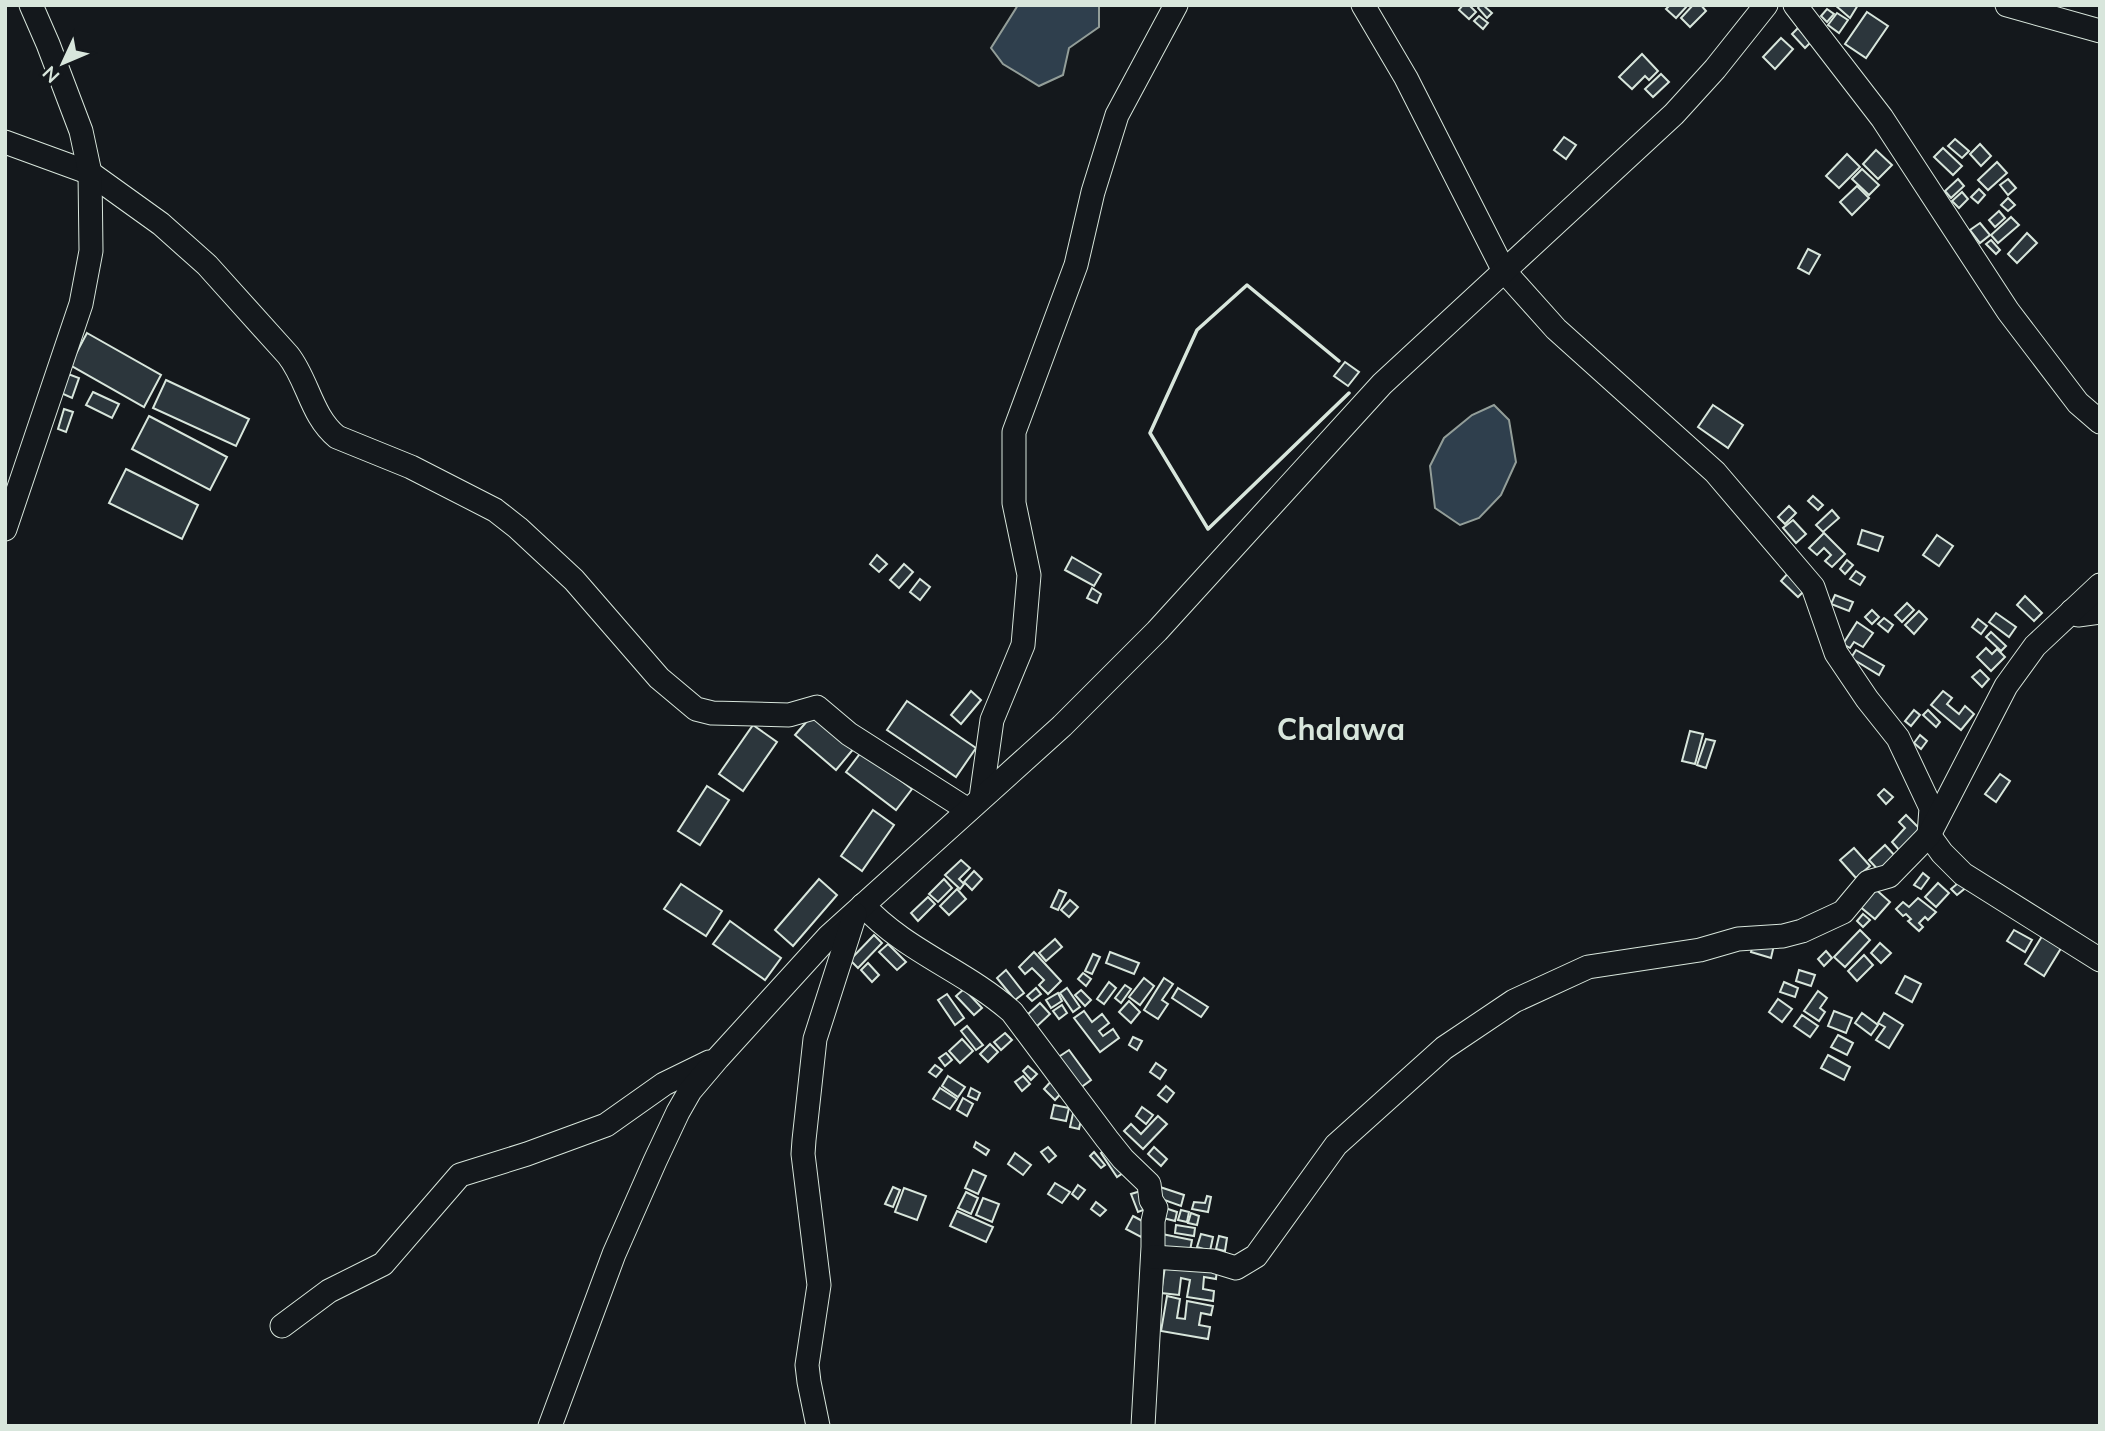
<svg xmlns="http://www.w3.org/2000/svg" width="2105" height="1431" font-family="Mulish,sans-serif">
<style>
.water{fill:#2f3f4d;stroke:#939e99;stroke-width:2}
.building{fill:#2c363c;stroke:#d8e6dc;stroke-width:2}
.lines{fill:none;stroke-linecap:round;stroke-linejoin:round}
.minor-casing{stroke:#d8e6dc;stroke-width:25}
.minor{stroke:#14181c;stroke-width:23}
.wall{stroke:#d8e6dc;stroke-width:3.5}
.labels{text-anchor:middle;stroke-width:5;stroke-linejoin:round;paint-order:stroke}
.quarter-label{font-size:30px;font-weight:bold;fill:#d8e6dc;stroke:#14181c}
</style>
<rect width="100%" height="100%" fill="#14181c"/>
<!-- water -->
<g class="water">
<polygon points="1018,5 1099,5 1099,27 1069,48 1063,75 1039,86 1003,64 991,48"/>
<polygon points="1494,405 1509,420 1516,462 1501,495 1479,518 1460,525 1435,508 1430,466 1444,438 1472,415"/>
</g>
<!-- building -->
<g class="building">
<polygon points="1463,5 1469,5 1476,12 1469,19 1459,10"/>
<polygon points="1480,5 1483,5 1492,13 1487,18 1478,8"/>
<polygon points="1670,5 1688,5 1676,18 1666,9"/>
<polygon points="1693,5 1701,5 1706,11 1690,27 1681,18"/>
<polygon points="1835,5 1858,5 1850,18"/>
<polygon points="1827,9 1834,14 1827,22 1821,16"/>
<polygon points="1867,12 1888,26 1866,58 1845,44"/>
<polygon points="1837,13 1848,20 1839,33 1828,25"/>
<polygon points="1479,16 1488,23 1483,29 1474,21"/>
<polygon points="1798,28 1811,42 1805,48 1792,34"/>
<polygon points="1781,38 1793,49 1775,69 1763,57"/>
<polygon points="1642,54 1658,71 1649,80 1645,76 1632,89 1619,77"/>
<polygon points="1661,74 1669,82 1653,97 1645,89"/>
<polygon points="1564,137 1576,145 1566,159 1554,150"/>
<polygon points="1955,139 1969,151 1962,158 1948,146"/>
<polygon points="1980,144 1991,156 1981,166 1970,154"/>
<polygon points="1943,148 1962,166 1953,175 1934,157"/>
<polygon points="1876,150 1892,165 1878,179 1863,164"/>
<polygon points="1847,154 1860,167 1839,188 1826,176"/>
<polygon points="1997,162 2007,173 1988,190 1978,180"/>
<polygon points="1862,169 1879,185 1869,195 1852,179"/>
<polygon points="1958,179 1964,186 1951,198 1945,191"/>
<polygon points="2008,179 2016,188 2008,195 2000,185"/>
<polygon points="1857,186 1869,198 1852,215 1840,202"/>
<polygon points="1979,189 1985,195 1978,203 1971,197"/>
<polygon points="1962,192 1968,199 1959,208 1952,201"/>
<polygon points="2008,198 2015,205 2008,211 2001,205"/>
<polygon points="1999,211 2005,218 1995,227 1989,220"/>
<polygon points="2011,217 2019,225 1998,243 1991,235"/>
<polygon points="1980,223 1990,235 1980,243 1970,230"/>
<polygon points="2027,233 2037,243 2017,263 2008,254"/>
<polygon points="1991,240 2000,250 1996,254 1986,244"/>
<polygon points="1808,249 1820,255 1809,274 1798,268"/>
<polygon points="87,333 161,375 144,407 70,365"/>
<polygon points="1345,362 1359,372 1348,386 1334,376"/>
<polygon points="68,374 79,378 72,398 61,393"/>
<polygon points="166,380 249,419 236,446 153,408"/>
<polygon points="93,392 119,404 112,418 86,405"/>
<polygon points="1713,405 1743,425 1728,448 1698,427"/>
<polygon points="64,409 73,412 66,432 58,429"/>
<polygon points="149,416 227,457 210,490 132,449"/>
<polygon points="126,469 198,505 182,539 109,503"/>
<polygon points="1813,496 1823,505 1818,510 1808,501"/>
<polygon points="1789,506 1796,513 1785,524 1778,517"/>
<polygon points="1832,510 1839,518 1823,532 1816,525"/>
<polygon points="1793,520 1806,534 1796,543 1783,528"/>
<polygon points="1862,530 1883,537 1878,551 1858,544"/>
<polygon points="1824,533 1845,554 1832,567 1825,561 1831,555 1824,548 1817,555 1809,548"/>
<polygon points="1937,535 1953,546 1939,566 1923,555"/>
<polygon points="877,555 887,564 879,572 870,564"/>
<polygon points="1072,557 1101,574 1094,586 1065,570"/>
<polygon points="1847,560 1853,565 1845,574 1840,569"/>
<polygon points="904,564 913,572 899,588 890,580"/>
<polygon points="1790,571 1807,588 1798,597 1781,581"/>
<polygon points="1856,571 1865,577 1860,585 1850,579"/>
<polygon points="920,579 930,587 920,600 910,592"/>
<polygon points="1092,588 1101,594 1097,603 1087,598"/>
<polygon points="1835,595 1853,602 1849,611 1831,604"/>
<polygon points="2025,596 2042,613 2034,621 2017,605"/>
<polygon points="1907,603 1914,610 1902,622 1895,615"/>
<polygon points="1872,610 1879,617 1872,624 1865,617"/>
<polygon points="1919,611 1927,619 1914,634 1905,625"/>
<polygon points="1996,613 2016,627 2009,637 1989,622"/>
<polygon points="1884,618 1893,625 1888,632 1878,624"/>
<polygon points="1978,619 1987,626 1981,634 1972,627"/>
<polygon points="1857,622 1873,633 1863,647 1854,642 1850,648 1843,644"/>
<polygon points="1991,632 2006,646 2001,651 1986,637"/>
<polygon points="1986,648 1992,654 1997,649 2005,657 1991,671 1977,657"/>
<polygon points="1856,650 1884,666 1879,675 1851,658"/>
<polygon points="1980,670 1989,679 1982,687 1972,677"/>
<polygon points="971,691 981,700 961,724 951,715"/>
<polygon points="1943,691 1952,698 1947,704 1959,714 1965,706 1974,714 1961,730 1931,705"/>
<polygon points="907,701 976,748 956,777 887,730"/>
<polygon points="1914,710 1920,715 1911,726 1905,721"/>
<polygon points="1928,710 1940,722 1936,727 1923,715"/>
<polygon points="815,712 855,747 836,770 795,735"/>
<polygon points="753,725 777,742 743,791 719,774"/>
<polygon points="1690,731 1703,734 1695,764 1682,761"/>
<polygon points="1920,735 1927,741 1921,749 1914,743"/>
<polygon points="1706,739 1715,741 1706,768 1697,765"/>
<polygon points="862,751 912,789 896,810 846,772"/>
<polygon points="2000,774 2010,781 1996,802 1985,794"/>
<polygon points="707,786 729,800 700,845 678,831"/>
<polygon points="1884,789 1893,797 1886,804 1878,795"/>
<polygon points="873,810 894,825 862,871 841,856"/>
<polygon points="1906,815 1921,830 1900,851 1892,842 1905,828 1899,822"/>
<polygon points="1885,845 1897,858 1881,873 1869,860"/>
<polygon points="1854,848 1870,866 1856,878 1840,860"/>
<polygon points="961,860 970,868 959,879 964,884 960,889 945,875"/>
<polygon points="974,871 982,879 972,890 964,882"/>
<polygon points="1923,873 1929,878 1921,889 1914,885"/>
<polygon points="819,879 837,895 793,946 775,930"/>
<polygon points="944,879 952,888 938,902 929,894"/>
<polygon points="1963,879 1968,886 1957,895 1951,889"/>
<polygon points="1938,883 1949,893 1936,907 1925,897"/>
<polygon points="681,884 722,911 706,936 664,909"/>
<polygon points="1873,887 1890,902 1875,919 1858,905"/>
<polygon points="957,889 966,899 949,915 940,906"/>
<polygon points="1059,890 1066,893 1058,910 1051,907"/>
<polygon points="928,897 935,904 918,921 911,913"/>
<polygon points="1918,898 1936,912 1928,920 1925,917 1919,923 1923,927 1919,931 1908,921 1911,919 1906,914 1903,916 1896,909 1903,902 1909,907"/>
<polygon points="1070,900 1078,907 1069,917 1061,910"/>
<polygon points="1863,914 1870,920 1863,927 1857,921"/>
<polygon points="730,921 781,958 765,980 713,944"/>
<polygon points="1860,930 1870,940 1845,967 1834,957"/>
<polygon points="2014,930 2032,940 2025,952 2007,941"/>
<polygon points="2044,933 2063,945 2044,976 2025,964"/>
<polygon points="874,935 882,943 858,968 850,960"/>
<polygon points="1055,939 1062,947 1046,961 1039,953"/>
<polygon points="1754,940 1774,945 1771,958 1751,952"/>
<polygon points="1880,943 1891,953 1881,963 1871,953"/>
<polygon points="888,944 906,962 897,970 879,952"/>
<polygon points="1826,951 1832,958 1824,966 1818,959"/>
<polygon points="1034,952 1061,981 1048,994 1039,985 1044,980 1032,968 1025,974 1019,967"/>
<polygon points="1110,952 1139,963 1134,974 1106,963"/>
<polygon points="1093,954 1100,957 1092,974 1085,971"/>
<polygon points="1864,955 1873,965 1857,981 1848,971"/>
<polygon points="868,963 879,975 872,982 861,970"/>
<polygon points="1006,970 1024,993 1015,1000 997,978"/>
<polygon points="1799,970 1815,975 1811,986 1796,981"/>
<polygon points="1083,973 1091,979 1086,986 1078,979"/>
<polygon points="1905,976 1921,984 1912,1002 1896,993"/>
<polygon points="1144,978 1154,986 1140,1005 1129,997"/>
<polygon points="1164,978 1173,984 1162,1000 1168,1004 1158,1019 1144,1010"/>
<polygon points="1109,982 1116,988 1104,1004 1097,999"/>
<polygon points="1784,982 1798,988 1795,997 1780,992"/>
<polygon points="1125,985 1131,989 1121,1003 1115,998"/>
<polygon points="1036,988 1041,994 1032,1001 1027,996"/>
<polygon points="1067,988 1080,1007 1073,1012 1060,993"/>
<polygon points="1178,988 1208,1007 1201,1017 1172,998"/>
<polygon points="964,989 982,1008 974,1015 956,996"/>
<polygon points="1081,990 1091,1000 1085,1006 1075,995"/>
<polygon points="1818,991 1827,998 1820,1008 1825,1012 1819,1021 1804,1011"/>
<polygon points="1058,993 1062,1001 1051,1008 1046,1000"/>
<polygon points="947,994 964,1018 955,1025 938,1000"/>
<polygon points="1778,999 1792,1009 1782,1022 1769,1012"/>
<polygon points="1129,1001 1140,1012 1131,1023 1119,1012"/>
<polygon points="1040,1003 1050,1014 1036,1027 1026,1016"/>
<polygon points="1062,1005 1067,1013 1059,1019 1053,1011"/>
<polygon points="1084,1011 1092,1022 1102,1014 1109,1023 1099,1031 1103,1036 1113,1029 1119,1038 1100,1052 1074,1018"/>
<polygon points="1834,1011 1852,1018 1846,1033 1828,1026"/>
<polygon points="1862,1013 1878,1025 1871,1035 1855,1023"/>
<polygon points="1884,1013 1903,1025 1889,1048 1876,1040 1885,1027 1878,1023"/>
<polygon points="1802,1015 1818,1026 1810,1037 1794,1026"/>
<polygon points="967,1026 983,1045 976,1050 961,1031"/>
<polygon points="1005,1033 1012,1040 1001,1050 994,1042"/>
<polygon points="1838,1035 1853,1043 1847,1055 1831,1047"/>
<polygon points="1133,1037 1142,1041 1137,1050 1129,1045"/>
<polygon points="962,1039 973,1051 960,1063 949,1051"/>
<polygon points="990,1044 998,1052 988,1062 980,1054"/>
<polygon points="1069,1050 1091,1080 1076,1091 1054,1060"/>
<polygon points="946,1053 952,1060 945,1066 939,1058"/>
<polygon points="1828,1055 1850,1067 1844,1080 1821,1068"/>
<polygon points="1156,1063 1166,1070 1160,1079 1150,1072"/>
<polygon points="935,1065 942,1070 936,1077 929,1072"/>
<polygon points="1028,1066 1037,1074 1031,1080 1023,1071"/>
<polygon points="948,1076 965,1087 958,1097 942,1086"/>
<polygon points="1023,1076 1030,1084 1022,1091 1015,1082"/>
<polygon points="1054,1078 1065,1089 1055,1100 1044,1089"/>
<polygon points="1166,1086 1174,1093 1167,1102 1158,1095"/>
<polygon points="940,1088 957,1099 950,1109 933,1099"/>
<polygon points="971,1088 980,1093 977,1100 968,1096"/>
<polygon points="963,1098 973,1104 967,1116 957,1110"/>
<polygon points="1054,1105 1069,1108 1066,1121 1051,1118"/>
<polygon points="1142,1107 1153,1115 1146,1124 1136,1116"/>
<polygon points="1074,1109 1083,1111 1079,1129 1070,1127"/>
<polygon points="1158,1116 1167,1124 1143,1149 1124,1131 1131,1124 1141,1134"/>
<polygon points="976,1142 989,1150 986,1155 974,1147"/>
<polygon points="1048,1147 1056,1156 1049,1162 1041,1152"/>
<polygon points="1110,1147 1126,1171 1117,1177 1101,1153"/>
<polygon points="1154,1147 1167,1159 1161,1166 1148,1154"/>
<polygon points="1094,1152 1105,1165 1101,1168 1090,1156"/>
<polygon points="1015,1153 1031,1165 1023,1175 1008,1164"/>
<polygon points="973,1170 986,1176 978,1194 965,1188"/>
<polygon points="1055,1183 1070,1192 1062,1203 1048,1194"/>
<polygon points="1078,1185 1085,1190 1078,1199 1072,1194"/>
<polygon points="1157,1186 1184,1195 1181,1206 1153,1196"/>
<polygon points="893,1187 900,1190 893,1207 885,1204"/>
<polygon points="904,1188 926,1196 917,1220 895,1212"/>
<polygon points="1144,1190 1151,1207 1138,1212 1131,1194"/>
<polygon points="966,1192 978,1198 971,1214 958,1208"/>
<polygon points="1207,1196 1211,1197 1208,1212 1192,1209 1194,1202 1205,1203"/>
<polygon points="983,1198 999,1204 992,1222 976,1215"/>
<polygon points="1096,1202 1106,1210 1100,1216 1091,1209"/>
<polygon points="1162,1207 1177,1212 1175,1221 1159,1217"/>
<polygon points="1181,1210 1189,1212 1187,1222 1178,1220"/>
<polygon points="957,1211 993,1227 986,1242 950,1226"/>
<polygon points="1191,1213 1199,1216 1197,1225 1188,1223"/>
<polygon points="1133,1216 1148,1224 1141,1237 1126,1229"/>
<polygon points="1176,1225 1195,1228 1194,1236 1175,1233"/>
<polygon points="1162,1234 1192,1240 1189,1256 1159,1250"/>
<polygon points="1201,1234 1213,1237 1210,1251 1197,1247"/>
<polygon points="1219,1236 1227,1238 1225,1251 1216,1249"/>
<polygon points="1166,1260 1217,1268 1216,1279 1204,1277 1203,1289 1214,1291 1213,1301 1187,1297 1190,1280 1181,1278 1179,1295 1161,1293"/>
<polygon points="1167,1296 1180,1299 1177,1318 1185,1319 1187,1301 1213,1306 1211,1315 1201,1313 1199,1325 1210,1327 1208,1339 1161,1331"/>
</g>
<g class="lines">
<defs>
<g id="minor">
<polyline points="1363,5 1406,78 1504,271 1556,329 1715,472 1813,587 1836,653 1867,699 1898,738 1931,808 1929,835 1942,853 1963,874 2100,960"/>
<polyline points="1795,5 1882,118 2008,311 2078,403 2100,422"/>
<polyline points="2007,5 2100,31"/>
<path d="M5 142 90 173 161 224 207 265 288 355C308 380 311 416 337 437L411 467 495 510 518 528 574 580 659 678 696 709 712 713 789 715 817 707 849 734 968 810"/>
<polyline points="5,529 81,304 91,251 90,173 81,131 48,44 31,5"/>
<polyline points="2072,611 2078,615 2100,612"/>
<polyline points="981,798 992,720 1023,645 1029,575 1014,503 1014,432 1076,265 1093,192 1117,115 1176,5"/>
<path d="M863 905C905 951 966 971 1012 1012L1107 1139 1123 1159 1149 1184 1151 1200 1156 1208 1153 1221V1247L1143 1426"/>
<polyline points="1153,1257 1213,1261 1236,1268 1256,1256 1336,1145 1444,1048 1514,1001 1588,967 1700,950 1738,939 1783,936 1802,931 1843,912 1868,882 1889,876 1929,835 2006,686 2035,646 2100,585"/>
<polyline points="282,1326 329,1291 383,1264 460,1175 527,1154 606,1125 664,1084 709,1062"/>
<polyline points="550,1426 614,1254 655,1161 678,1112 690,1091 718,1058 829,936 1062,726 1157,631 1382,384 1674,114 1715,69 1766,5"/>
<polyline points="818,1426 809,1382 807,1365 819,1285 803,1154 804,1140 815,1039 855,914"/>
</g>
</defs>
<!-- minor casing -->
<use href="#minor" class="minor-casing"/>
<!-- minor -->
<use href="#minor" class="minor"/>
<!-- wall -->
<polyline class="wall" points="1339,361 1247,285 1197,330 1150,433 1208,529 1349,393"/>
</g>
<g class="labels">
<!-- quarter labels -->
<g class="quarter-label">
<text x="1341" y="740">Chalawa</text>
</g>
</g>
<!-- border -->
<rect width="2105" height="1431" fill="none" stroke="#d8e6dc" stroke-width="14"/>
<!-- north arrow -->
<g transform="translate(63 63) rotate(226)" stroke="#14181c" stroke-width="5" paint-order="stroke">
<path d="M0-5L12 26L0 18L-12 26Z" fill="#d8e6dc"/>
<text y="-10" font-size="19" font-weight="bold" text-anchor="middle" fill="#d8e6dc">N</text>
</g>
</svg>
